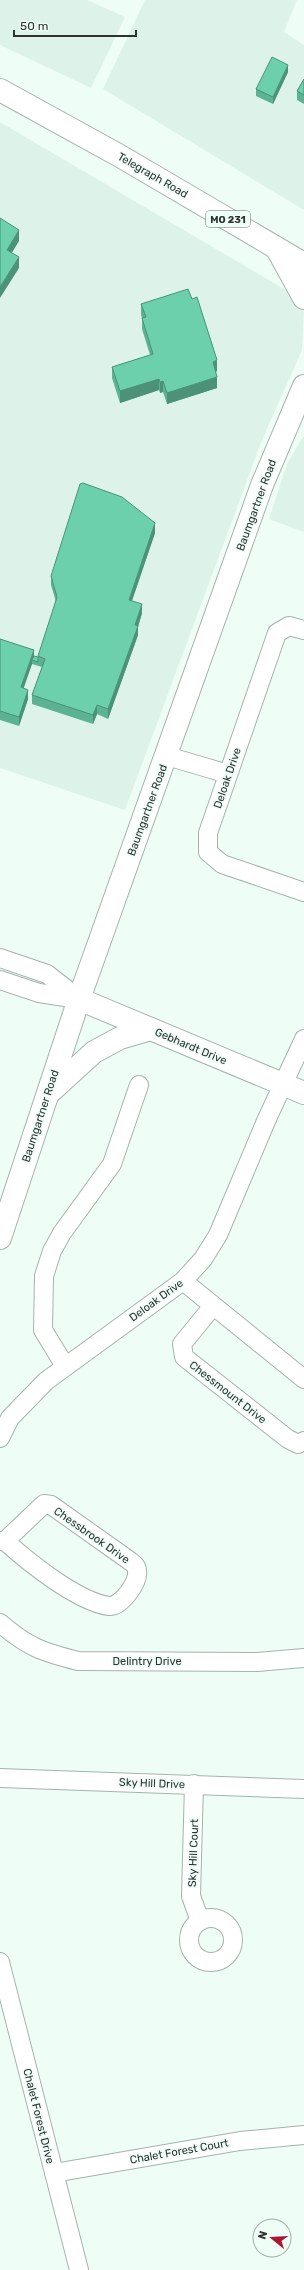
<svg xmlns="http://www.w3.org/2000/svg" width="304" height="2270" font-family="Rubik,sans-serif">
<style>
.built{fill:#ddf3e9}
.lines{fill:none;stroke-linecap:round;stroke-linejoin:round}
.minor-casing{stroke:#a5b3ad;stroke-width:20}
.tertiary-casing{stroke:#a5b3ad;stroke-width:24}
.secondary-casing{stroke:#a5b3ad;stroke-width:24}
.primary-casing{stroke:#a5b3ad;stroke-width:24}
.minor{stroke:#fff;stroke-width:18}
.tertiary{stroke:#fff;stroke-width:22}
.secondary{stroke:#fff;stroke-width:22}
.primary{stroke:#fff;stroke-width:22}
.wall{fill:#5cb393}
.shaded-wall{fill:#4b9278}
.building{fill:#6bd0ab;stroke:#4b9278}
.labels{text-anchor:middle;stroke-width:3.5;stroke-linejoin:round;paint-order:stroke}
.shield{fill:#effdf7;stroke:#67706c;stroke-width:1}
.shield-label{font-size:10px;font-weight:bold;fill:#2d3331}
.street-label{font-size:11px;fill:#2d3331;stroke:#effdf7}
</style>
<rect width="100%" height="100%" fill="#effdf7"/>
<!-- built -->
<g class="built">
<polygon points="0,0 87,0 125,17 91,88 0,45"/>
<polygon points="145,0 297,0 284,32 304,45 304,210 103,89"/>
<polygon points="0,122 296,296 304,309 302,350 262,440 125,810 0,768"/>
<polygon points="304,435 304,532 269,519 287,464"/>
</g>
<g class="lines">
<defs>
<g id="minor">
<polyline points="304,630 289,626 277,633 208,833 208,852 222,864 304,892"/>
<polyline points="167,756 228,774"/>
<polyline points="0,958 47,974 79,999"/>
<polyline points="0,980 39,993 78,999"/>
<polyline points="183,1281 304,1379"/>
<polyline points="213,1306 182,1344 184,1357 288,1439 298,1444 304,1441"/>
<polyline points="65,1366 43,1330 44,1276 52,1251 62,1233 112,1164 139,1085"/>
<polyline points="0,1438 10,1418 46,1381 183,1281 203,1259 218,1235 266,1121 304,1039"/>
<path d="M0 1541H5L44 1504 51 1505 130 1561C134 1564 137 1566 137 1571 139 1582 121 1607 109 1606 78 1602 28 1562 5 1541"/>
<path d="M0 1623C28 1647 42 1652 78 1661L257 1662 304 1658"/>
<polyline points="0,1778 304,1789"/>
<polyline points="194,1784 191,1896 200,1921"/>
<circle cx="211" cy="1940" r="22"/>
<polyline points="0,1962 79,2270"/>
<polyline points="54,2173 240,2141 304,2135"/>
</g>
<g id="tertiary">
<polyline points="79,999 304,1093"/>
<polyline points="48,1094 94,1052 120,1038 151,1029"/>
</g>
<polyline id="secondary" points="0,1238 79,999 262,485 304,386"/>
<g id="primary">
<polyline points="0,90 120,156 304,264"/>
<polyline points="277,249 304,298"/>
</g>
</defs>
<!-- minor casing -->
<use href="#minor" class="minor-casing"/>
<!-- tertiary casing -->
<use href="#tertiary" class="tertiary-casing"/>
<!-- secondary casing -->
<use href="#secondary" class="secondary-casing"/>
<!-- primary casing -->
<use href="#primary" class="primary-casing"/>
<!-- minor -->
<use href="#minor" class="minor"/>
<!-- tertiary -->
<use href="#tertiary" class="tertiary"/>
<!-- secondary -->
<use href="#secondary" class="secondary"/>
<!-- primary -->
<use href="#primary" class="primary"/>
</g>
<!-- wall -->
<g class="wall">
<polygon points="288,72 273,104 256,96 256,89"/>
<polygon points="304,79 304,104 297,100 297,91"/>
<polygon points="141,304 217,371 216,372 217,388 167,404 163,392 160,393 159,390 120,403 112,378 112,367 150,355 142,329 142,318 141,315"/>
<polygon points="155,533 132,601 142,613 138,626 138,635 108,719 97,714 93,724 32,704 32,695 42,667 32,664 23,688 28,699 19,726 0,720 0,639 34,656 38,657 56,602 51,585 51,576"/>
</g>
<!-- shaded-wall -->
<g class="shaded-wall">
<polygon points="288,65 288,72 273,104 273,97"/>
<polygon points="19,230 19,241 7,261 7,250"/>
<polygon points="19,257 19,268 0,298 0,287"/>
<polygon points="217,360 217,371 213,373 213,362"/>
<polygon points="217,377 217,388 167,404 167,393"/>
<polygon points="159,379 159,390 120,403 120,391"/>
<polygon points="163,381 163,392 160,393 160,382"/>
<polygon points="155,523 155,533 129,609 129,600"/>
<polygon points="142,604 142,613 138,627 138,626 138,635 108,719 108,709"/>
<polygon points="34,650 34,659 32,660 32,664 21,696 21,687"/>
<polygon points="28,690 28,699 19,726 19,717"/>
<polygon points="97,705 97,714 93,724 93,715"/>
</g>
<!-- building -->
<g class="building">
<polygon points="272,57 288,65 273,97 256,89"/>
<polygon points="304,79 304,95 297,91"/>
<polygon points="0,218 19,230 7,250 19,257 0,287"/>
<polygon points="188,289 192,299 197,297 217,360 213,362 217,377 167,393 163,381 160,382 159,379 120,391 112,367 153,354 142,318 146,317 141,304"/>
<polygon points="83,483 122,497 155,523 129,600 142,604 135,625 138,626 108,709 97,705 93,715 32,695 45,659 38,656 57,597 51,576 80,484"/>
<polygon points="0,639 34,650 21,687 28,690 19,717 0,711"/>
<polygon points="34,656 38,657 38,662 32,660"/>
</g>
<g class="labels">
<!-- shield labels -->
<rect class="shield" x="206" y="211" width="44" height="16" rx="3"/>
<g class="shield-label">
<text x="228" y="223">MO 231</text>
</g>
<!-- street labels -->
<g class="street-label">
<text transform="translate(153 175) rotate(30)" y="4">Telegraph Road</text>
<text transform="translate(256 505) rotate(-70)" y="4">Baumgartner Road</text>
<text transform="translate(227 778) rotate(-71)" y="4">Deloak Drive</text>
<text transform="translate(147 810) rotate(-70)" y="4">Baumgartner Road</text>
<text transform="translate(191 1046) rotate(23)" y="4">Gebhardt Drive</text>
<text transform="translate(40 1116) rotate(-72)" y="4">Baumgartner Road</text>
<text transform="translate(156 1300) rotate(-36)" y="4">Deloak Drive</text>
<text transform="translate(228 1392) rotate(38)" y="4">Chessmount Drive</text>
<text transform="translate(92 1535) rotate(35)" y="4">Chessbrook Drive</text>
<text x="147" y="1665">Delintry Drive</text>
<text transform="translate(152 1783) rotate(2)" y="4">Sky Hill Drive</text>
<text transform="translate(193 1853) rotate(-88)" y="4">Sky Hill Court</text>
<text transform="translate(39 2116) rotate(76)" y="4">Chalet Forest Drive</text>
<text transform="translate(179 2151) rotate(-10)" y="4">Chalet Forest Court</text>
</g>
</g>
<!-- north arrow -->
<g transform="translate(272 2238) rotate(288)"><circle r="19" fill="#effdf7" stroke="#a1aca8"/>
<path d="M0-3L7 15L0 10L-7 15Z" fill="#ac1736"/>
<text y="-6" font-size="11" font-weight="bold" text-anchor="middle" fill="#2d3331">N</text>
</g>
<!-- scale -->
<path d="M14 30v6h122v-6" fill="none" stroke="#2d3331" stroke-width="2"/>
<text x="20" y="30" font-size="12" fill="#2d3331" stroke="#effdf7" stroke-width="3" paint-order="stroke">50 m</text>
</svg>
